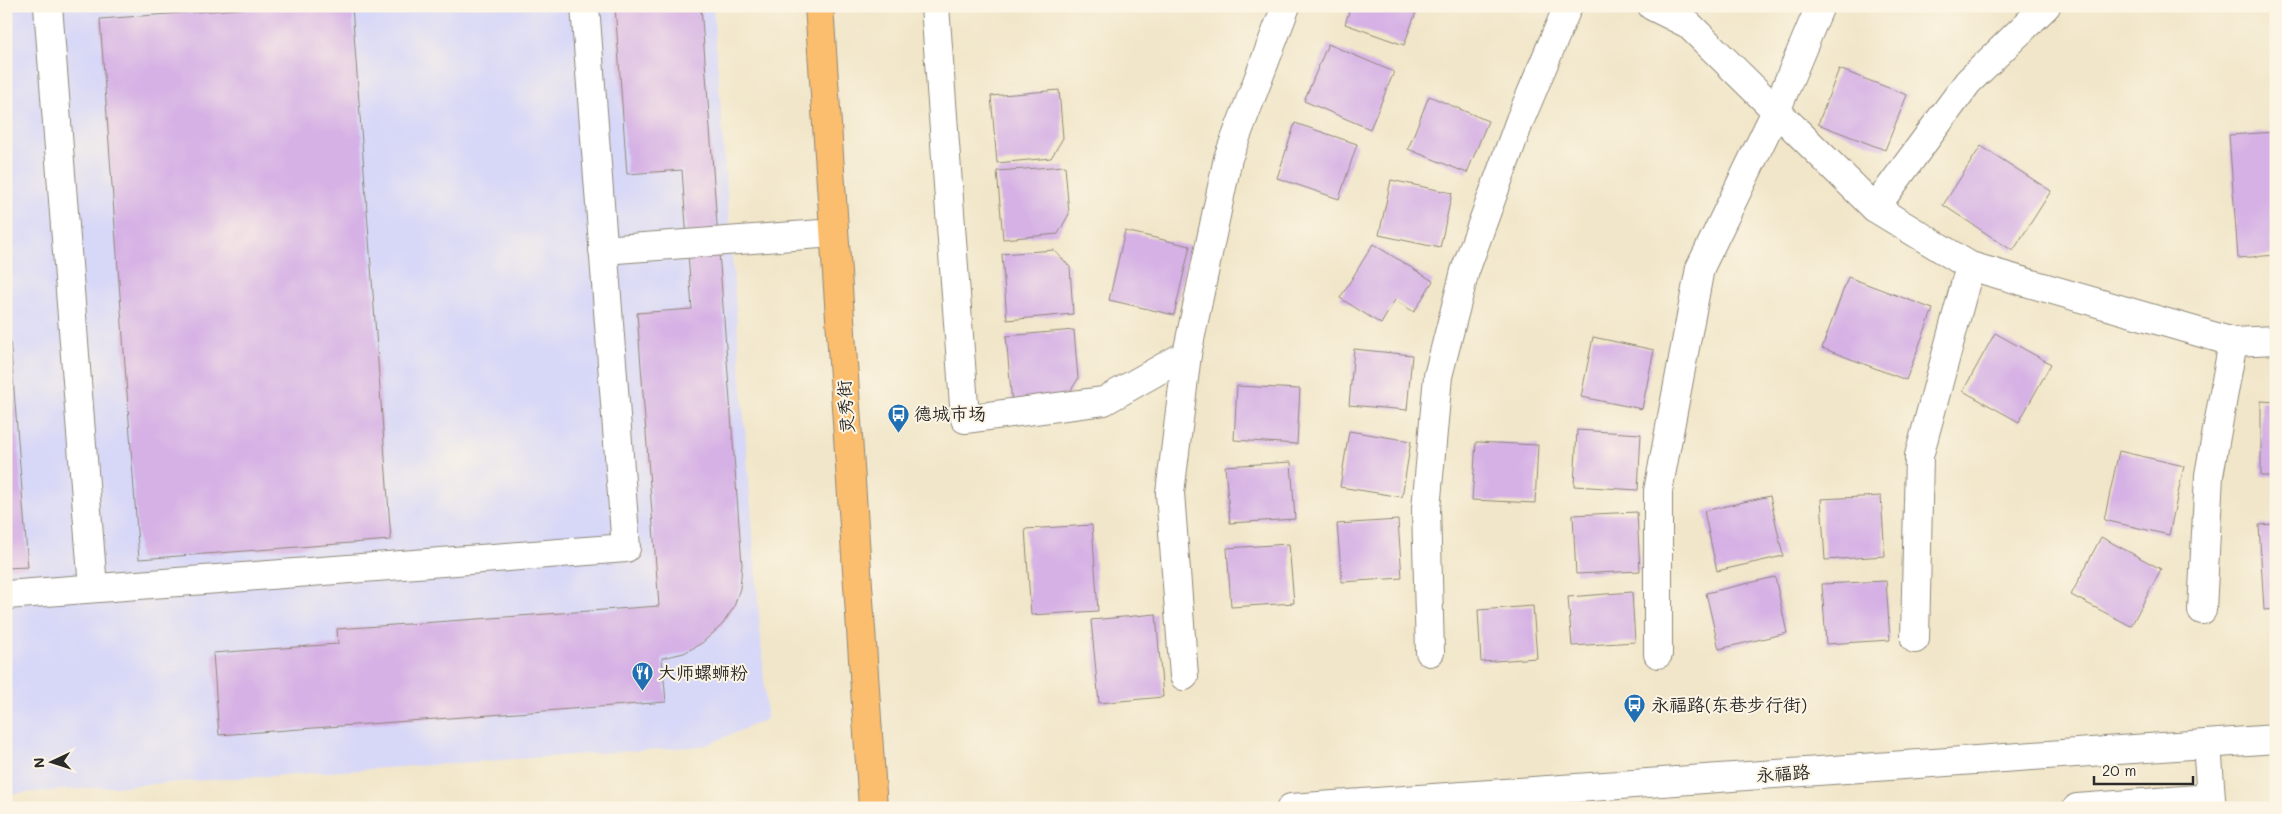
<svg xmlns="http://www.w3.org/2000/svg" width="2282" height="814" font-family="Mali,'LXGW WenKai TC',sans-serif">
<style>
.built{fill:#d7d7f8}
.building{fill:#d5b1e5}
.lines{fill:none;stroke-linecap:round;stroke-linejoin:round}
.minor-casing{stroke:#8e887a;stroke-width:30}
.major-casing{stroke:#8e887a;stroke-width:30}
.minor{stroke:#fff;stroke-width:28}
.major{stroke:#fbbd6e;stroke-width:28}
.labels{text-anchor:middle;stroke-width:4;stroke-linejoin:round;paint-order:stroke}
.street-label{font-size:18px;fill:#2b2b2b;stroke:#fcf5e5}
.poi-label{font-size:18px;fill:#2b2b2b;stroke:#fcf5e5;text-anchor:start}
</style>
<rect width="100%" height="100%" fill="#fcf5e5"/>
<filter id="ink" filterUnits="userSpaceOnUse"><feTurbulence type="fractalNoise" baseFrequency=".02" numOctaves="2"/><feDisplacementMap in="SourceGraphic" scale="10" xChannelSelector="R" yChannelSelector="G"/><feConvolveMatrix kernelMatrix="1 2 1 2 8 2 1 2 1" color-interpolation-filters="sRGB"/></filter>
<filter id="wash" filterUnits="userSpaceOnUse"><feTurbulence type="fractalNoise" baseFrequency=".0096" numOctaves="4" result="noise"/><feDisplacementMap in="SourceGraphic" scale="20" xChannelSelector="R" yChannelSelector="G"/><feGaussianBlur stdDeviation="1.12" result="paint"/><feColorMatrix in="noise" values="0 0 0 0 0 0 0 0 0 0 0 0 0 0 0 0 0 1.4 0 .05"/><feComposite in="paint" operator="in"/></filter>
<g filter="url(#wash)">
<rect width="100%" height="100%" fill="#f1e6c9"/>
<!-- built -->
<polygon class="built" points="6,6 713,6 767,719 704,746 6,794"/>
<g id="blocks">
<!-- building -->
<g class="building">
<polygon points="279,6 352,6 391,540 139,559 100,19"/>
<polygon points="615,6 701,6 742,565 740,588 734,607 722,625 702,643 684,653 662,658 666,702 219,735 213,653 338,644 337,629 659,606 637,313 692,309 682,170 627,174"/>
<polygon points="1351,6 1402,6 1416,12 1404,45 1345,24"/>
<polygon points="1328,44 1394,72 1370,129 1304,101"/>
<polygon points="1839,69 1907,95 1885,150 1818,124"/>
<polygon points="1059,90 1063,138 1051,158 997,163 991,96"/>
<polygon points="1429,96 1488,121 1467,173 1408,149"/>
<polygon points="1295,123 1357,144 1339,199 1277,178"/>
<polygon points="2276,132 2276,255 2238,258 2229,135"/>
<polygon points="1981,146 2051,191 2013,251 1943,205"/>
<polygon points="1065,166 1069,214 1058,234 1003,239 997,171"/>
<polygon points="1391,180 1452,193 1440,248 1379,235"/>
<polygon points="1125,231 1190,246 1174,315 1109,300"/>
<polygon points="1373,244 1433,281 1414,312 1395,300 1381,324 1340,298"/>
<polygon points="1054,250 1070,267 1073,314 1007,320 1002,254"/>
<polygon points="1848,277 1933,309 1906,380 1822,348"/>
<polygon points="6,289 28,567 6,568"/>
<polygon points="1074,330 1078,379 1066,398 1012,403 1006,336"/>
<polygon points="1995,333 2051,364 2019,422 1963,391"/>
<polygon points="1593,337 1654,350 1642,409 1581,397"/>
<polygon points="1354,349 1412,355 1407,410 1349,405"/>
<polygon points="1237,386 1300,389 1297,444 1234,440"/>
<polygon points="2261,401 2276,402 2276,476 2261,476"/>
<polygon points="1577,430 1641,434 1638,490 1574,486"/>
<polygon points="1349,431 1411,441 1402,497 1340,487"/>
<polygon points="1476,442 1538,445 1535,503 1472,500"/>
<polygon points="2119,451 2184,466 2169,535 2104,520"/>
<polygon points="1291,462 1295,519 1230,523 1225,466"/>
<polygon points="1770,496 1783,556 1717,571 1704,511"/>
<polygon points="1881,496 1885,556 1825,560 1821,499"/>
<polygon points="1637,512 1640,571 1576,574 1573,515"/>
<polygon points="1398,520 1402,578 1342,582 1337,524"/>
<polygon points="2276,524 2276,609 2264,610 2259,525"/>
<polygon points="1092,525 1098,611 1031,615 1025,529"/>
<polygon points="2101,537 2161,569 2131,626 2071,595"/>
<polygon points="1289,544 1294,603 1231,607 1227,548"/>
<polygon points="1775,577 1787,633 1719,649 1706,593"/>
<polygon points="1886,581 1890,640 1826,644 1822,584"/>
<polygon points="1632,592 1635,642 1572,646 1568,597"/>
<polygon points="1533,606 1537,658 1481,662 1478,610"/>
<polygon points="1156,614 1163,697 1099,703 1091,620"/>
</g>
</g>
</g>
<g filter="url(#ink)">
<use href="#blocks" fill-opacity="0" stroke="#8e887a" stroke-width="1"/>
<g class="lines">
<defs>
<g id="minor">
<polyline points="48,6 93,588"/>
<polyline points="935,6 965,419 1104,401 1187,354"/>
<polyline points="1652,6 1688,24 1875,208 1970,266 2233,342 2276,340"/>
<polyline points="1875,208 1968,82 2046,6"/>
<polyline points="603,250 834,233"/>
<polyline points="6,595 626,548 585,6"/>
<polyline points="2202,610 2209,475 2233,342"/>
<polyline points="1915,639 1919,456 1970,266"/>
<polyline points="1430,652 1426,509 1438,376 1465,271 1520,120 1568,6"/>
<polyline points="1658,654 1658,491 1700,268 1776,111 1820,6"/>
<polyline points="1184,676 1170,493 1187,354 1228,158 1286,6"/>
<polyline points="1291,808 2276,739"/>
<polyline points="2077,808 2211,798 2207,744"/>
</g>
<polyline id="major" points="819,6 873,808"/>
</defs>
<!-- minor casing -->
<use href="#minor" class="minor-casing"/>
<!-- major casing -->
<use href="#major" class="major-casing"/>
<!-- minor -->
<use href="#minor" class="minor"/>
<!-- major -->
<use href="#major" class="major"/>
</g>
</g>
<!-- icons -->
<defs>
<symbol id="bus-pin" viewBox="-11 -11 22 30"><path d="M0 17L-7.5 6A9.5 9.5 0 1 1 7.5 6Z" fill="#1f6fb2" stroke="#fcf5e5"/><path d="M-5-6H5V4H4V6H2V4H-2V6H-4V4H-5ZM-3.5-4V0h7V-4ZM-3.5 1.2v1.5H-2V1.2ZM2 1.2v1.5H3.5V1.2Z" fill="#fff"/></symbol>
<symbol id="restaurant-pin" viewBox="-11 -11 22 30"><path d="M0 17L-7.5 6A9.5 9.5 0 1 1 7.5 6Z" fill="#1f6fb2" stroke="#fcf5e5"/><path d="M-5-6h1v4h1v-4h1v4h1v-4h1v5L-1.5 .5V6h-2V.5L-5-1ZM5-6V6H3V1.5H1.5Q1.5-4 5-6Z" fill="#fff"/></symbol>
</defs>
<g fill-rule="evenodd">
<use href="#bus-pin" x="886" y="402" width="25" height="34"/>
<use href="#restaurant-pin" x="630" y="660" width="25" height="34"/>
<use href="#bus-pin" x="1622" y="692" width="25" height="34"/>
</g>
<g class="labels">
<!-- street labels -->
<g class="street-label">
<text transform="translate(846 407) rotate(-94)" y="6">灵秀街</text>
<text transform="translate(1783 774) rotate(-4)" y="6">永福路</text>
</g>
<!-- poi labels -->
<g class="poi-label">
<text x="914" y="420">德城市场</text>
<text x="658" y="679">大师螺蛳粉</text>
<text x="1651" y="711">永福路(东巷步行街)</text>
</g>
</g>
<!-- margin -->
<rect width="2282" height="814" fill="none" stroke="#fcf5e5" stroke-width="25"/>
<!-- north arrow -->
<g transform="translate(52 762) rotate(266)" stroke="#fcf5e5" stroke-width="4" paint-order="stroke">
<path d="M0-4L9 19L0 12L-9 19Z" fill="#2b2b2b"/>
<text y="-8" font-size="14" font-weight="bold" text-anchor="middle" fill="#2b2b2b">N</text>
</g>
<!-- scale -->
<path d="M2094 776v8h99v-8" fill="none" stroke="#2b2b2b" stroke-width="2.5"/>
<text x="2102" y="776" font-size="15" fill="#2b2b2b" stroke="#fcf5e5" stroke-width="4" paint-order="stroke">20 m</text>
</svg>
